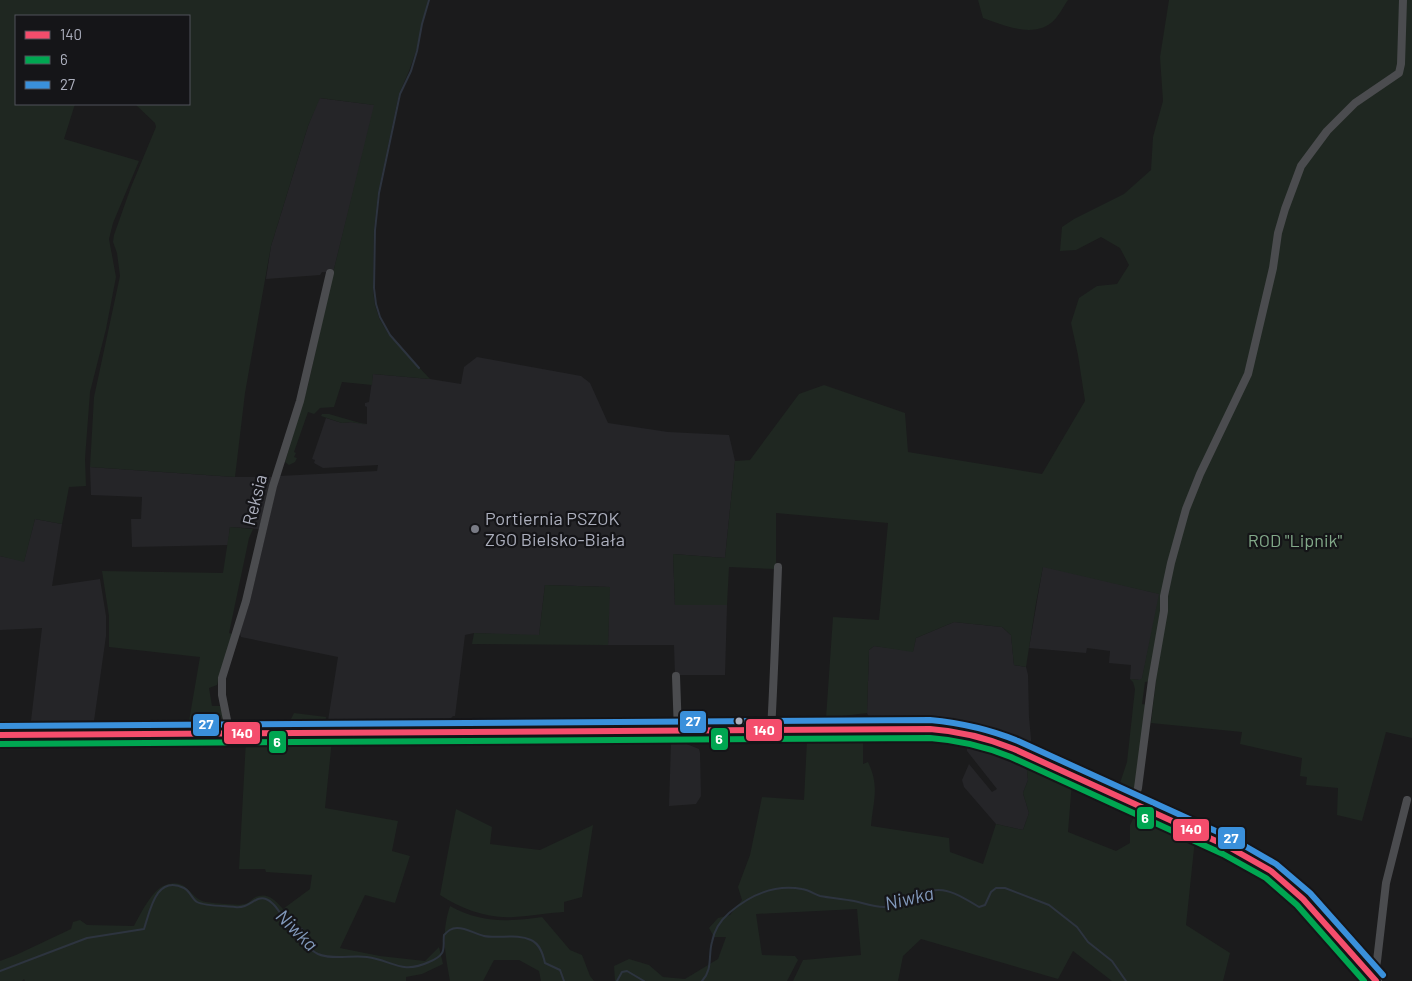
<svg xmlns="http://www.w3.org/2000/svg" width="1412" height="981" font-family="Barlow,sans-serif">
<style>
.built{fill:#252528}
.green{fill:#1f2721}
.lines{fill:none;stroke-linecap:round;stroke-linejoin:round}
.stream{stroke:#2d343f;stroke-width:2}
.minor{stroke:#4b4c4f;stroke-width:8}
.primary{stroke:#4e4e52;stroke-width:12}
.bus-1-casing{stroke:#151518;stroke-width:10}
.bus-2-casing{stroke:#151518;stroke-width:10}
.bus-3-casing{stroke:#151518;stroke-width:10}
.bus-1{stroke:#f44d6c;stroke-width:6}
.bus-2{stroke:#00a651;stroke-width:6}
.bus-3{stroke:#3a90db;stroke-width:6}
.poi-dot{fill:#797b85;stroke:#151518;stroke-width:2}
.bus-dot{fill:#acafbd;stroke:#151518;stroke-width:2}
.labels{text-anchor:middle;stroke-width:4.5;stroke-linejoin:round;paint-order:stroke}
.street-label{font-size:18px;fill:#acafbd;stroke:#151518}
.poi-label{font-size:18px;fill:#acafbd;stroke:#151518;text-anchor:start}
.park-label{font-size:18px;fill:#82a989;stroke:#151518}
.water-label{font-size:19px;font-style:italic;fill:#8198ba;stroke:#151518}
.line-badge{stroke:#151518;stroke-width:2}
.badge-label{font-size:14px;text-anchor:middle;font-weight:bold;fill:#fff}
</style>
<rect width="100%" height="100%" fill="#1b1b1c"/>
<!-- built -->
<g class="built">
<polygon points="319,98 375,105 333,273 322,272 320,275 266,279 271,246 308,126"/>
<polygon points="477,357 581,376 590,383 608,423 668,432 729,435 735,461 725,558 673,554 675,605 727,605 725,675 675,675 674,645 608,645 609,587 545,585 539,636 474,633 465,635 455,716 453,716 448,721 397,726 327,727 338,657 241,637 240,633 250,601 279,476 377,471 378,465 323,468 314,463 315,460 312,459 326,418 342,423 351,422 367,424 367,407 365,406 365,403 369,402 373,374 430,379 461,384 464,367"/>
<polygon points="90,467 235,477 272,477 259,529 230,527 228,545 132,547 131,519 141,519 142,497 91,495"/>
<polygon points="35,519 62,524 52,586 100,579 106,616 106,636 93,728 30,729 42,628 0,630 0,556 24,561"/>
<polygon points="1043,566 1160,594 1142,679 1140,680 1130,679 1131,665 1109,663 1110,651 1087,648 1086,653 1029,648"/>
<polygon points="954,622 1002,627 1011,635 1014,665 1026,667 1028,675 1029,717 1032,750 986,729 942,721 923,721 873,725 867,713 869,650 874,646 913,651 916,638"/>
<polygon points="951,739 989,746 1022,759 1020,763 1027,770 1028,780 1023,793 1029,813 1023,830 996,824 964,787 962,780 969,764 992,792 997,789 967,751 967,748 956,743"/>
<polygon points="671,743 684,743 699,749 700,753 701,796 696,804 669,806"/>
</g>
<!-- green -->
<g class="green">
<polygon points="0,0 428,0 416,51 409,71 399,94 378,194 374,230 373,290 375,305 379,318 389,335 430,379 373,374 372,385 342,382 334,407 320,408 314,414 308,412 294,452 296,453 294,457 297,458 295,462 289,465 285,462 308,385 333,273 374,105 320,98 308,126 271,246 245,393 235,477 90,467 94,397 120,276 117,253 113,242 114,235 131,187 156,127 155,123 135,104 189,104 189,16 16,16 16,104 75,104 64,139 139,161 113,223 109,239 116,277 106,329 90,392 85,459 86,486 69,487 62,524 35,519 24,562 0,556"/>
<path d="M978 0H1068C1063 7 1058 18 1051 23 1031 38 1004 25 983 18Z"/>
<polygon points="1169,0 1412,0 1412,738 1386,732 1362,821 1337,815 1338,788 1306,785 1307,777 1300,776 1302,758 1240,744 1242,732 1151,723 1156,680 1145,682 1142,704 1147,705 1136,784 1132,793 1130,795 1118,789 1127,762 1135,689 1133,682 1130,679 1140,680 1142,678 1159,594 1043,567 1036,603 1026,667 1014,665 1011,635 1002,627 954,622 916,638 913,652 874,646 869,650 867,713 826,718 833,617 879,620 888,523 776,513 776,569 729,567 727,605 675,605 673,554 725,558 735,461 750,460 799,394 824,385 905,413 908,452 1042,474 1085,401 1078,355 1071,323 1079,298 1097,286 1117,284 1129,265 1120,248 1101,237 1076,250 1060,251 1062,227 1074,219 1124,194 1151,170 1153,137 1163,101 1160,57"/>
<polygon points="322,414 329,414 367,425 351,422 342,423 321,416"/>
<polygon points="230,527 253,529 249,538 229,633 232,634 217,685 209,688 212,706 220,706 223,718 221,719 222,725 218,728 188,727 200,657 109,647 109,616 102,571 223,573"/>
<polygon points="545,585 610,587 608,645 472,644 474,633 539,635"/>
<polygon points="294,713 326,717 325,727 242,728 235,723 289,723"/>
<path d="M853 737H863V764L868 762C880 787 873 801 871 826L949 838 950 852 983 864 996 824 1023 830 1029 813 1023 793 1028 780 1027 770 1033 765 1072 782 1068 832 1116 851 1130 843V825L1136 813 1195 839 1186 925 1230 953 1223 981H1112L1073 951 1058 979 921 939 903 956 898 981H793L803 960 861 955 857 909 756 914 762 955 795 956 798 960 787 981H615L614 966 629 959 649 965 663 977 685 979 718 959 726 937H714L709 928 718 918 730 915 742 900 738 887 750 855 762 797 804 800 807 740 834 742Z"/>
<path d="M246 740H332L325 808 398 821 392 851 410 856 395 903 365 895 340 948 380 956 425 961 439 947 443 964 422 974 406 977V981H25L24 979 22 981H0V961L16 955 71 929 73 922 80 920 87 925 134 926C140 915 151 892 163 886 188 875 189 899 206 902 212 903 239 906 244 904 248 904 251 900 254 898 267 891 275 900 283 909L310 889 312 875 266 872 265 869H239Z"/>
<path d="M456 809 492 827 490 844 540 850 593 825 582 897 564 902V912C547 913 531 916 514 917 488 919 462 909 440 895Z"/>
<path d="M450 906C481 923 507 922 542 917L570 950 582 955 590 976 594 981H541L539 971 519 960H494L483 981H450C445 953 441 934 450 906Z"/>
</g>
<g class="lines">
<!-- stream -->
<g class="stream">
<polyline points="419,368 390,335 380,317 376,304 374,288 375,230 379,193 400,94 411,71 417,51 422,24 429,0"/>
<path d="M0 971 87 938 144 929C150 911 156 874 184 888 190 891 192 899 197 902 204 906 225 906 235 907 250 909 255 895 266 899 275 902 280 914 286 921 292 927 300 926 305 932 311 940 304 947 318 954 332 960 352 955 367 957 392 960 401 975 429 962 434 960 439 958 442 953 445 948 443 941 444 935 448 931 451 928 457 928 467 928 475 934 484 936 499 939 517 933 531 940 540 944 543 954 545 963L560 970 564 981"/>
<polyline points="617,981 622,972 627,971 644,981"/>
<path d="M702 981C713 969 708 956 712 942 714 931 721 920 729 913 750 895 775 884 802 889 809 890 814 894 820 896 831 898 843 899 854 901 863 903 874 907 884 907 890 907 899 901 905 899 938 884 948 888 979 907L985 905 991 892 996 888H1005L1049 905 1077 927 1088 942 1112 961 1126 981"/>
</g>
<!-- minor -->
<g class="minor">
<polyline points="676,676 678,732"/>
<path d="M771 731C774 676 776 622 778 567"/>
<polyline points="230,735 222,695 222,678 246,601 273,486 300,401 330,273"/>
<polyline points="1133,804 1138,788 1152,680 1164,611 1164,596 1171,563 1186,509 1200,474 1248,374 1273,268 1278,233 1285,209 1301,166 1327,131 1355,103 1399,73 1401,64 1403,0"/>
<polyline points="1372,977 1375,972 1377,961 1386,883 1407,800"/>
</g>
<!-- primary -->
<path class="primary" d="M0 735 930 729C960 731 986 737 1014 749L1227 846 1271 871 1303 899 1376 981"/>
<defs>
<path id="bus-1" d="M0 735 930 729C959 731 987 738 1014 749L1227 846 1271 871 1303 899 1376 981"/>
<path id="bus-2" d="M0 744 930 738C958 740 984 746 1011 757L1223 854 1266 878 1297 905 1364 981"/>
<path id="bus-3" d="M0 726 930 720C961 723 989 729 1018 741L1231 838 1276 864 1310 893 1383 975"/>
</defs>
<!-- bus-1 casing -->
<use href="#bus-1" class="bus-1-casing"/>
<!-- bus-2 casing -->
<use href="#bus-2" class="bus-2-casing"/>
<!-- bus-3 casing -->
<use href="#bus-3" class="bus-3-casing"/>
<!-- bus-1 -->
<use href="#bus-1" class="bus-1"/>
<!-- bus-2 -->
<use href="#bus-2" class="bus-2"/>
<!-- bus-3 -->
<use href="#bus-3" class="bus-3"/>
</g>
<!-- markers -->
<circle class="poi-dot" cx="475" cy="529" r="5"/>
<circle class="bus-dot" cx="739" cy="721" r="4.5"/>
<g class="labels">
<!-- street labels -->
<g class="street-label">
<text transform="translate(255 500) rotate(-76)" y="6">Reksia</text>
</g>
<!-- poi labels -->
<g class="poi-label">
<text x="485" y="525">Portiernia PSZOK<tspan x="485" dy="21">ZGO Bielsko-Biała</tspan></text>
</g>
<!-- park labels -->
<g class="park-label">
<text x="1295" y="547">ROD "Lipnik"</text>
</g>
<!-- water labels -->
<g class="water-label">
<text transform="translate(909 898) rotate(-13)" y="7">Niwka</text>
<text transform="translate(297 930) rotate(45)" y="7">Niwka</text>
</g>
</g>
<g class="line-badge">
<rect x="679" y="710" width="28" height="24" rx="5" fill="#3a90db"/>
<rect x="192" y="713" width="28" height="24" rx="5" fill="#3a90db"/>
<rect x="745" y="718" width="38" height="24" rx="5" fill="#f44d6c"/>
<rect x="223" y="721" width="38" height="24" rx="5" fill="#f44d6c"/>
<rect x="710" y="727" width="19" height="24" rx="5" fill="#00a651"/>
<rect x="268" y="730" width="19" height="24" rx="5" fill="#00a651"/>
<rect x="1136" y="806" width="19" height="24" rx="5" fill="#00a651"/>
<rect x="1172" y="818" width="38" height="24" rx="5" fill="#f44d6c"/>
<rect x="1217" y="826" width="29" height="24" rx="5" fill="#3a90db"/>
</g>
<g class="badge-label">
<text x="693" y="726">27</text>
<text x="206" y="729">27</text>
<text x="764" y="735">140</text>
<text x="242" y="738">140</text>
<text x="719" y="744">6</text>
<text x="277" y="747">6</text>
<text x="1145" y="823">6</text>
<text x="1191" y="834">140</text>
<text x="1231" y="843">27</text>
</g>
<!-- legend -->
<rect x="15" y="15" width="175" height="90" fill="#151518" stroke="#51535a"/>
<rect x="25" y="31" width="25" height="8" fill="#f44d6c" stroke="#51535a"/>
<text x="60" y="40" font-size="15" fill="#acafbd">140</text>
<rect x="25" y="56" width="25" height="8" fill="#00a651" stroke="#51535a"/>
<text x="60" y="65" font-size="15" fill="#acafbd">6</text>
<rect x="25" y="81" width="25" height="8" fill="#3a90db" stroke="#51535a"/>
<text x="60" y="90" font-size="15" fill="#acafbd">27</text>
</svg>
